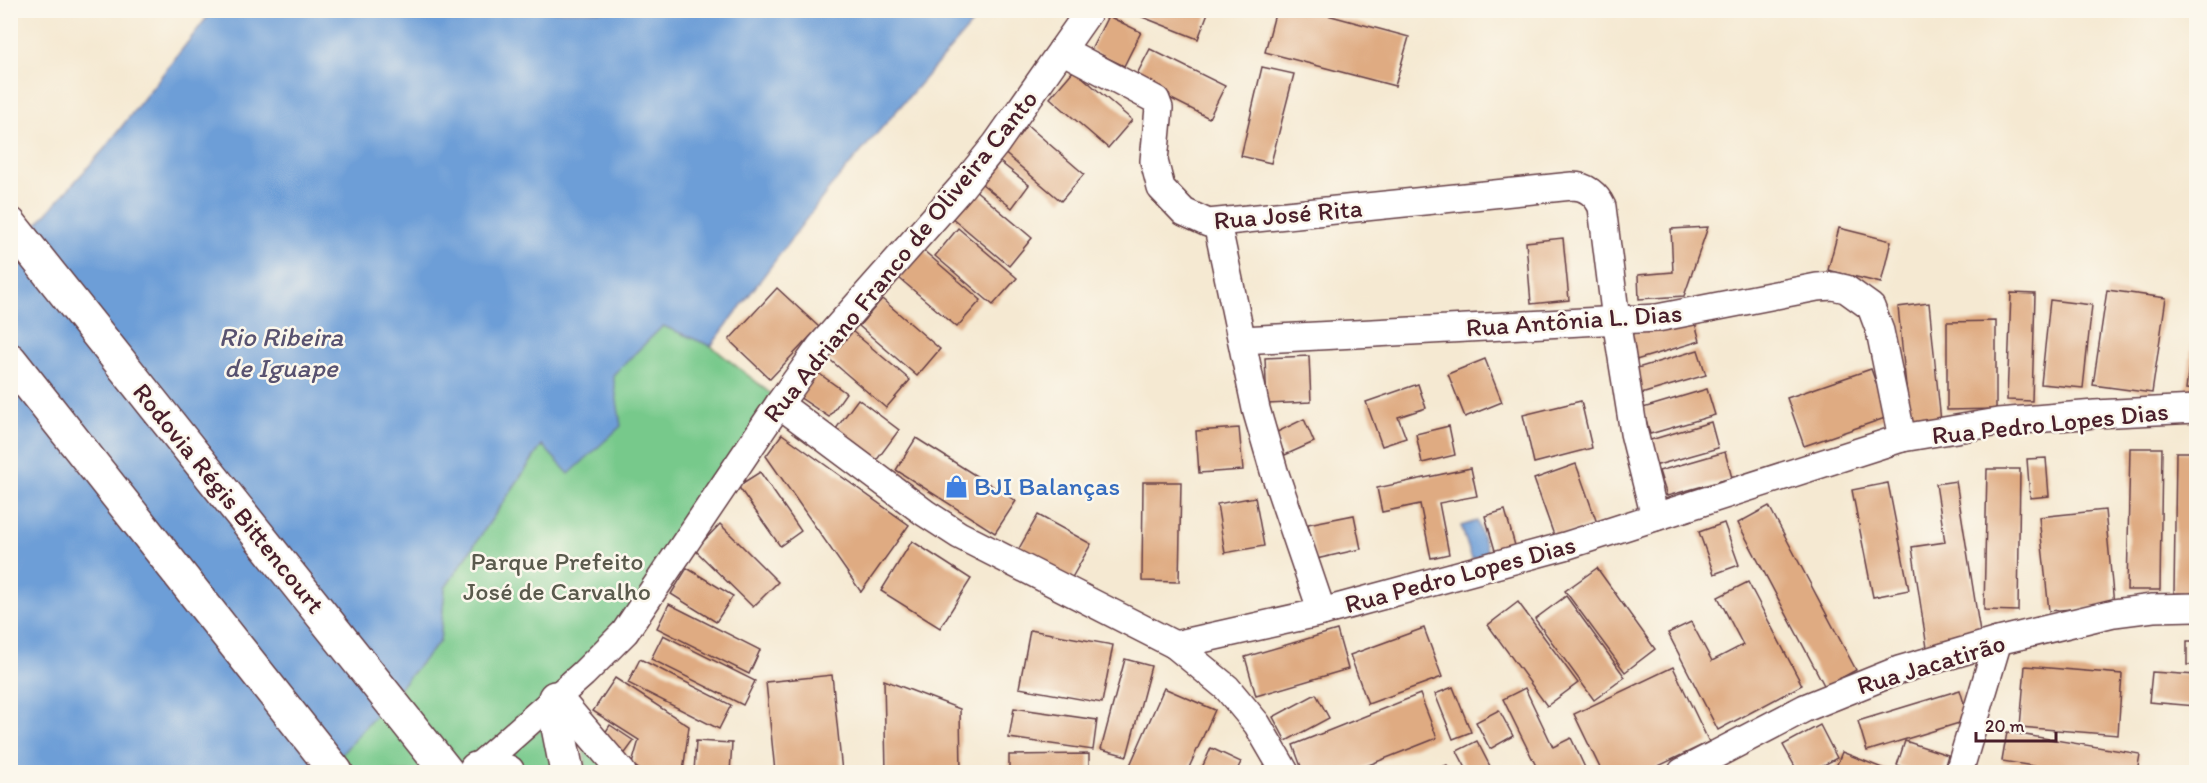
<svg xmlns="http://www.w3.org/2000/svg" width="2207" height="783" font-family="Itim,sans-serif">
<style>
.green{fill:#77c98b;stroke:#60745b;stroke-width:1.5}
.water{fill:#6d9ed7;stroke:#5c5e81;stroke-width:1.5}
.building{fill:#dfab82}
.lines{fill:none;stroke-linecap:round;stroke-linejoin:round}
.minor-casing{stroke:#643d44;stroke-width:30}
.major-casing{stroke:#643d44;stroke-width:36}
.highway-casing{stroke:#643d44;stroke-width:36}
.minor{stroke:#fff;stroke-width:27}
.major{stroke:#fff;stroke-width:33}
.highway{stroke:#fff;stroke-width:33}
.labels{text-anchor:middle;stroke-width:5;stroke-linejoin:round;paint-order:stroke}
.street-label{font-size:26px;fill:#4a1f2b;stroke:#fbf7ec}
.shop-label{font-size:26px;fill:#366cbe;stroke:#fbf7ec;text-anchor:start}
.park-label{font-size:26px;fill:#5a5a4d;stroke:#fbf7ec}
.water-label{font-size:27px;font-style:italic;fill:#585270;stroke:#fbf7ec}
</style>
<rect width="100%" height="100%" fill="#fbf7ec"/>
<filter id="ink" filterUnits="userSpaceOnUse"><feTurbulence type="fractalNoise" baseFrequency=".0167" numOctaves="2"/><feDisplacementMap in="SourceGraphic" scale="12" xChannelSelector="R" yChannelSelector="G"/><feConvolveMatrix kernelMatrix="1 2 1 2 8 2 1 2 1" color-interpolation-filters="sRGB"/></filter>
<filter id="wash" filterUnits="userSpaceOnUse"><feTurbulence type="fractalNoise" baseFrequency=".008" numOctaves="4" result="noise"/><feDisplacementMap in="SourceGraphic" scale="24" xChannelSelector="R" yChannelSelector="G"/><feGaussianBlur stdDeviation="1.35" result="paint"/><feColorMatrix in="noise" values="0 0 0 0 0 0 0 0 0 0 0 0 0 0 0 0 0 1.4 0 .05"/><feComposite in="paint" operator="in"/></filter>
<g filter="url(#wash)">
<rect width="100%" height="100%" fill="#f5e9d2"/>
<!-- green -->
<g class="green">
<polygon points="663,325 711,346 780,401 625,630 469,772 326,772 440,641 445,588 543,444"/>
<polygon points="549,721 557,772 534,772 520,764 504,761"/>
<polygon points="583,741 610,772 586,772"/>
</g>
<!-- water -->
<g class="water">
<polygon points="212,11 983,11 828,190 711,346 663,326 613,375 621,426 569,474 542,445 445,588 440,641 326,772 11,772 11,253 105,148"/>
<polygon points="1477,521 1488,554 1472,559 1461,526"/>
</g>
<g id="blocks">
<!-- building -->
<g class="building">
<polygon points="1137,10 1209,10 1198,39 1135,14"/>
<polygon points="1276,10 1309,10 1409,37 1395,86 1265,52"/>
<polygon points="1108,16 1141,32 1124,66 1091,50"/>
<polygon points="1150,49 1225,86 1209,118 1134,80"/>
<polygon points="1262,67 1294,74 1271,163 1241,156"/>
<polygon points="1074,70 1132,120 1108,148 1050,98"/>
<polygon points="1026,124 1084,174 1061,201 1002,151"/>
<polygon points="1000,162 1029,185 1012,208 982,184"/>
<polygon points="974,189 1032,238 1009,266 950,216"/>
<polygon points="1708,227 1684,296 1639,299 1638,275 1673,272 1671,229"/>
<polygon points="958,228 1017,278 993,305 935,256"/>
<polygon points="1839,228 1891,241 1881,283 1828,270"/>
<polygon points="1563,238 1569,300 1531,304 1526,242"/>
<polygon points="923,250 981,300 957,327 899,278"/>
<polygon points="777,288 819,327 770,379 729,340"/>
<polygon points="2107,290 2166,298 2152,393 2093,385"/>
<polygon points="2011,293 2035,294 2032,401 2007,400"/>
<polygon points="882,299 940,349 917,376 859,326"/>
<polygon points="2050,300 2092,305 2083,388 2041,384"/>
<polygon points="1929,303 1941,422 1910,425 1898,307"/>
<polygon points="1693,316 1700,341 1636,360 1628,335"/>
<polygon points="2195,318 2196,318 2196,390 2186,389"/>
<polygon points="1996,321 1996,409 1947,410 1947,322"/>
<polygon points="852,331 910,380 886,408 828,358"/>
<polygon points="1698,350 1706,375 1641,394 1634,369"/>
<polygon points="1309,356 1311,402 1267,404 1265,358"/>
<polygon points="1485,359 1502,402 1465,417 1448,374"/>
<polygon points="1871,369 1888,417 1804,446 1787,398"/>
<polygon points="817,372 846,393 829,417 799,397"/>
<polygon points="1418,384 1426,408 1398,417 1406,438 1382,446 1366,402"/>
<polygon points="1707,389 1715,415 1650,434 1643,408"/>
<polygon points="858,399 899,430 876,461 835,430"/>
<polygon points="1581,401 1592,448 1534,463 1523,415"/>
<polygon points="1304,419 1314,442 1285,455 1275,433"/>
<polygon points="1711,422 1718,448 1654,466 1647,441"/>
<polygon points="1449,426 1455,455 1422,463 1416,434"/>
<polygon points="1239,428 1243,470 1199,473 1196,431"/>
<polygon points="782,434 909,525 861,592 766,456"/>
<polygon points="916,438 1016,501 995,533 896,470"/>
<polygon points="2130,448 2162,448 2160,590 2127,590"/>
<polygon points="1725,452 1732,478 1667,496 1659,471"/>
<polygon points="2176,452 2196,452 2196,594 2174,593"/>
<polygon points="2046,458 2049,496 2030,498 2027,459"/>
<polygon points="1576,464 1597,523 1555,538 1534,479"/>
<polygon points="1471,468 1477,496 1439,503 1449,554 1431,558 1420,504 1382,512 1377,488"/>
<polygon points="1987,469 2020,469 2018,611 1984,610"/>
<polygon points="760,472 801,531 780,546 738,486"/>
<polygon points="1956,481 1981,639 1927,648 1912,547 1945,542 1936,484"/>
<polygon points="1143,482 1181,482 1179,582 1142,581"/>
<polygon points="1888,483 1909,590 1873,597 1852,490"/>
<polygon points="1255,497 1264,546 1225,553 1217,504"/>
<polygon points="1769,506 1856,670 1825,687 1738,523"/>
<polygon points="1505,510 1516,549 1496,554 1485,516"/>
<polygon points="2105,510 2114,605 2049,611 2039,517"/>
<polygon points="1038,515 1091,544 1070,581 1017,552"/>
<polygon points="1354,515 1361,549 1316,559 1308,524"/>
<polygon points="1724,523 1739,565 1714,574 1699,532"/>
<polygon points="720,524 778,582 753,607 695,550"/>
<polygon points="912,541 971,579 940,628 881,591"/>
<polygon points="687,568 733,596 716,622 671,594"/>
<polygon points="1597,568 1655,649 1625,672 1565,591"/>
<polygon points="1748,582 1802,685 1718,730 1668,633 1691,622 1712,661 1743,645 1718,597"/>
<polygon points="1566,596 1625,677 1594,700 1535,619"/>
<polygon points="1518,602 1578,683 1547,706 1488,625"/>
<polygon points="669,604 760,650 749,674 657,628"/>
<polygon points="1424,628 1442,677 1368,704 1350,655"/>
<polygon points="1030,630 1113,645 1102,703 1019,688"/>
<polygon points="1337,630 1348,669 1256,696 1245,657"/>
<polygon points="663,635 755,681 743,705 651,659"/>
<rect x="2187" y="641" width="9" height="24"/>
<polygon points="640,659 731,705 719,729 628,683"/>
<polygon points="1125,659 1151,666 1127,756 1101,749"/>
<polygon points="2025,666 2122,674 2118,735 2020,727"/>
<polygon points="1673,667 1709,742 1646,772 1602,772 1574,714"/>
<polygon points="2152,672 2196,675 2196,706 2149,702"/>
<polygon points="832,675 842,772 775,772 766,682"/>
<polygon points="615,678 689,726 683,772 643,772 632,764 639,740 593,711"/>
<polygon points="884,680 960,709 961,772 886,772"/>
<polygon points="1453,687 1471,732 1453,739 1435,694"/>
<polygon points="1164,688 1215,710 1187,772 1127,772"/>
<polygon points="1525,688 1553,747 1571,738 1587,772 1539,772 1503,699"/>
<polygon points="1960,690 1969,720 1867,751 1858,721"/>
<polygon points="1316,694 1329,718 1286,741 1273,717"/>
<polygon points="1420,694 1437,738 1351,772 1303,772 1293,745"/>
<polygon points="1014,708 1097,720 1093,750 1009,738"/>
<polygon points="1499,710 1513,736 1490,749 1476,722"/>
<polygon points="610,725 634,741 623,756 600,741"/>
<polygon points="1820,725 1837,758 1811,772 1798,772 1783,745"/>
<polygon points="2007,732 2140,754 2137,772 2070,772 2002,761"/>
<polygon points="696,741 732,743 730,772 694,772"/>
<polygon points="1477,741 1493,772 1468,772 1457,751"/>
<polygon points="1905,741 1948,755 1943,772 1919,772 1897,765"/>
<polygon points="1211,748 1241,762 1236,772 1200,772"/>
<polygon points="1842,752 1892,772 1834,772"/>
<polygon points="1089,754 1089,772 1009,772 1009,755"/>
<polygon points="1447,765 1450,772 1429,772"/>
</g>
</g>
</g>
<g filter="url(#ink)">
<use href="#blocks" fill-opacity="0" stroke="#643d44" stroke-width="1.5"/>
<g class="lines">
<defs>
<g id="minor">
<path d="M1062 50 1156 100 1159 108 1154 161 1161 188 1184 212 1208 223 1572 186C1586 186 1596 194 1602 207L1616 320 1634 433 1655 517"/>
<polyline points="1217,223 1256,409 1274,471 1322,612"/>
<polyline points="1242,340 1657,318 1817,287 1833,286 1846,289 1871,307 1880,331 1902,438"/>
<polyline points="779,404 925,513 959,535 1175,645 1227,688 1257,724 1285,772"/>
<polyline points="1175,645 1322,612 1565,546 1902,438 1998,422 2095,414 2196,409"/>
<polyline points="557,696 622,772"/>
<polyline points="472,772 583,674 625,632 779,404 820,347 960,189 996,144 1090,10"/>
<polyline points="1682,772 1805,708 1899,670 1998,641 2114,613 2153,608 2196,607"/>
<polyline points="1959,772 1998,641"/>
</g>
<g id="major">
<polyline points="555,698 556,717 567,772"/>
<polyline points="476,769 492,766 508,772"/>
</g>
<g id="highway">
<polyline points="10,224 447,772"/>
<polyline points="10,360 336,772"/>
</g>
</defs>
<!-- minor casing -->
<use href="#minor" class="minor-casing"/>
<!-- major casing -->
<use href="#major" class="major-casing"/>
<!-- highway casing -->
<use href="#highway" class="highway-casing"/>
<!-- minor -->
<use href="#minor" class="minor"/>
<!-- major -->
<use href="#major" class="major"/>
<!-- highway -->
<use href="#highway" class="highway"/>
</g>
</g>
<!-- icons -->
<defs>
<symbol id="shop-bare" viewBox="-9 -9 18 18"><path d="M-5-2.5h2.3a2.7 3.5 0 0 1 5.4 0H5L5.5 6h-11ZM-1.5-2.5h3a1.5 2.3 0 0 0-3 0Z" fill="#3f7fe0" stroke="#fbf7ec" stroke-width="2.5" paint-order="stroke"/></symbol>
</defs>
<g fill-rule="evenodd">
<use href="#shop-bare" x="940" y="470" width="33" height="33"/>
</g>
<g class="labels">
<!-- street labels -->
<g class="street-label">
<text transform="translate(1288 214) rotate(-5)" y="9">Rua José Rita</text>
<text transform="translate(900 256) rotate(-51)" y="9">Rua Adriano Franco de Oliveira Canto</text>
<text transform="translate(1574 320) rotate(-4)" y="9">Rua Antônia L. Dias</text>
<text transform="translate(2050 423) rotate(-6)" y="9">Rua Pedro Lopes Dias</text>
<text transform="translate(229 498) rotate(51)" y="9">Rodovia Régis Bittencourt</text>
<text transform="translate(1460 574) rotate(-15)" y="9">Rua Pedro Lopes Dias</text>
<text transform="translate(1931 664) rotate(-17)" y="9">Rua Jacatirão</text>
</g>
<!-- shop labels -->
<g class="shop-label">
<text x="974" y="495">BJI Balanças</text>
</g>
<!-- park labels -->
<g class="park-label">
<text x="557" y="570">Parque Prefeito<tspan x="557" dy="30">José de Carvalho</tspan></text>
</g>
<!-- water labels -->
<g class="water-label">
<text x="281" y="346">Rio Ribeira<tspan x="281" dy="31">de Iguape</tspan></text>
</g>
</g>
<!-- margin -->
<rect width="2207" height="783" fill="none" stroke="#fbf7ec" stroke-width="36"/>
<!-- scale -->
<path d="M1976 732v9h80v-9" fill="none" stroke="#4a1f2b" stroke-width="3"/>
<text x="1985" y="732" font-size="18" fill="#4a1f2b" stroke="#fbf7ec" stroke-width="4.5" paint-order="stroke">20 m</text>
</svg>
